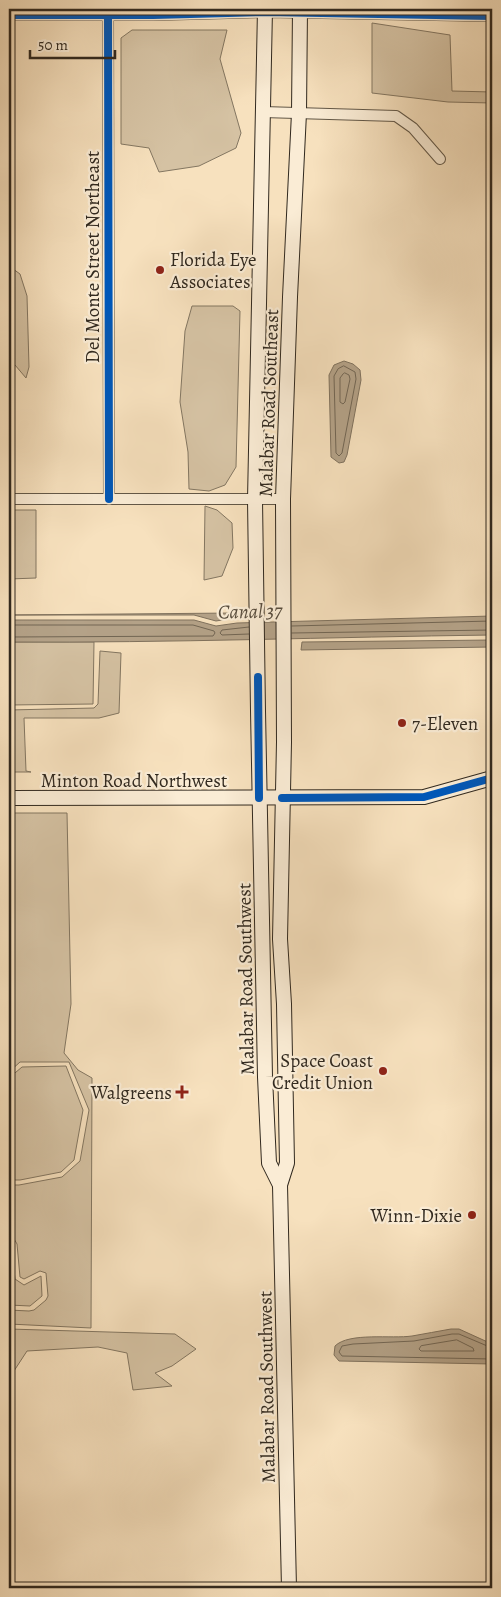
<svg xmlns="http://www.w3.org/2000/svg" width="501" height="1597" font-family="Alegreya,serif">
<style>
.green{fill:#d5c2a3;stroke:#837661}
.water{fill:#b4a288;stroke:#80725e}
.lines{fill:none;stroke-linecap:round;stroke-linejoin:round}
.shore{stroke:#726654;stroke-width:1}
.street-casing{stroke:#625747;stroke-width:12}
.secondary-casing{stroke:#31291f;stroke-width:16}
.street{stroke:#faecd5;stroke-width:10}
.secondary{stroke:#faecd5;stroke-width:14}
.cycleway-casing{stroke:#faecd5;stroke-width:11}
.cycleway{stroke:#0057b8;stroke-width:8}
.poi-dot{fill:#8f2418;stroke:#faecd5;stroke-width:2}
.labels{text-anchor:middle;stroke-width:4.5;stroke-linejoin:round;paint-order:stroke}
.street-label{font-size:19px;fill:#31291f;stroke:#faecd5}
.poi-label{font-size:19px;fill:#31291f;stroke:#faecd5;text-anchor:end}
.water-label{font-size:20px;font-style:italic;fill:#584d3e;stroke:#faecd5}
</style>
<rect width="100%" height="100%" fill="#f7e1be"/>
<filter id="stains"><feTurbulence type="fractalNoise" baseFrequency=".004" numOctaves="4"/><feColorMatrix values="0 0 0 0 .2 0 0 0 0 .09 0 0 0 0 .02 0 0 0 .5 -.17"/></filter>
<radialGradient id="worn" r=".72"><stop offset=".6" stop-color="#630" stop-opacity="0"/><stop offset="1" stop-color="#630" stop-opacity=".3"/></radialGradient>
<!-- green -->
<g class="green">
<polygon points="372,23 450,35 452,91 492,92 492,103 448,102 372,93"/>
<polygon points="132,30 227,30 220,59 241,133 236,148 199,166 159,172 149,148 121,144 121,38"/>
<polygon points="9,266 20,274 27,296 29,367 26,378 15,365 9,362"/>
<polygon points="192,306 233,306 240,311 236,467 225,485 209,491 189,489 188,452 180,402 185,331"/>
<polygon points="205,506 217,510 232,523 233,548 222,576 204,580"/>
<polygon points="9,510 36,510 36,578 9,579"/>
<polygon points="9,642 94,642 93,704 9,705"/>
<polygon points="100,651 121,653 119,713 99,718 24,718 26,771 31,772 9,772 9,710 94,708 98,704"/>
<polygon points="9,813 67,813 71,1004 64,1053 78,1070 92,1078 91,1328 9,1324 9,1310 29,1311 34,1310 46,1300 48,1296 46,1273 40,1271 24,1279 20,1277 17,1244 9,1230 9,1185 19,1185 62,1177 80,1161 89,1110 69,1062 20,1062 9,1072"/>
<polygon points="66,1066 83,1110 74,1160 61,1172 20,1180 9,1180 9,1078 22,1067"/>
<polygon points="9,1241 11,1244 15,1279 24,1285 41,1276 42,1296 30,1306 9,1305"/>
<polygon points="9,1329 175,1334 196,1349 172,1366 155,1373 172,1386 133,1390 127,1353 98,1347 27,1351 12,1374 9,1373"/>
</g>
<!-- water -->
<g class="water">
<polygon points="344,361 353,364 360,370 361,380 347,455 344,462 339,463 331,457 329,375 334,365"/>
<polygon points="234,613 234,618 216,621 194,615 9,615"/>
<path d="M492 616V635C331 637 170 643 9 642V620H194L216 626 237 623Z"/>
<polygon points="492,640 492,647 301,650 302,642"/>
<path d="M451 1329H459L492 1344V1364L339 1361 334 1355 335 1346C349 1332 392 1339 412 1336 425 1334 438 1331 451 1329Z"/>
</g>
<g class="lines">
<!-- shore -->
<g class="shore">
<polygon points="344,366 355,372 356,379 342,453 339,456 336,453 334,376 338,369"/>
<polygon points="345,373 349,375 350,379 345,402 343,404 340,402 340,378 343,374"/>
<polyline points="9,625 193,625 214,631 215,633 213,636 9,637"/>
<polyline points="292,626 492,621"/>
<polyline points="249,627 222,630 220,633 222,635 249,634"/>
<polyline points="292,633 492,630"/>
<polygon points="457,1340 473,1348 474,1351 421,1351 419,1349 421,1346"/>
<polyline points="492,1348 459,1334 452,1334 414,1341 353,1344 342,1346 339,1352 342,1356 492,1359"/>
</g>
<defs>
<g id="street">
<polyline points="9,15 153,15 266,12 492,16"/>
<polyline points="108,15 109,499"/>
<polyline points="263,112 396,116 413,128 440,159"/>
<polyline points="9,499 283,499"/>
</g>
<g id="secondary">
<polyline points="265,9 255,500 258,711 265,1077 269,1163 280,1185"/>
<polyline points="9,798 424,797 492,778"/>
<polyline points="289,1588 280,1185 287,1163 284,1004 280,939 284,742 283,499 290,297 299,113 300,9"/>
</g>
</defs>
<!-- street casing -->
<use href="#street" class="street-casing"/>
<!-- secondary casing -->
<use href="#secondary" class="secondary-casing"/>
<!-- street -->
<use href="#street" class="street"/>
<!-- secondary -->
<use href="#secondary" class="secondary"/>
<defs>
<g id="cycleway">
<polyline points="9,15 153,15 266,12 492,16"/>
<polyline points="108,15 109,499"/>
<polyline points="258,677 259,798"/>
<polyline points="282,798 424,797 492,778"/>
</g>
</defs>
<!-- cycleway casing -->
<use href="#cycleway" class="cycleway-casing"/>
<!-- cycleway -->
<use href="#cycleway" class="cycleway"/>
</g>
<!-- markers -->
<g class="poi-dot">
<circle cx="160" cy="270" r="5"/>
<circle cx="402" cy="723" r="5"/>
<circle cx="383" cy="1071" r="5"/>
<path d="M179.5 1084.5h5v5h5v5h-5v5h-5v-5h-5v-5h5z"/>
<circle cx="472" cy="1215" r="5"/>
</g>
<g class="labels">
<!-- street labels -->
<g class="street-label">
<text transform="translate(92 257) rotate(-90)" y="7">Del Monte Street Northeast</text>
<text transform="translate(268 403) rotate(-88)" y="7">Malabar Road Southeast</text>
<text x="134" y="787">Minton Road Northwest</text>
<text transform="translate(245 979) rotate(-91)" y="7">Malabar Road Southwest</text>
<text transform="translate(266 1387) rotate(-91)" y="7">Malabar Road Southwest</text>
</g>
<!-- poi labels -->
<g class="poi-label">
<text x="170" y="266" text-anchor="start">Florida Eye<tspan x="170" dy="22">Associates</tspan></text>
<text x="412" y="730" text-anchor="start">7-Eleven</text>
<text x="373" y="1067">Space Coast<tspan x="373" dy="22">Credit Union</tspan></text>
<text x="172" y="1099">Walgreens</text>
<text x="462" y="1222">Winn-Dixie</text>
</g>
<!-- water labels -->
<g class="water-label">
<text transform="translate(250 611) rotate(-1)" y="7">Canal 37</text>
</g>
</g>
<!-- margin -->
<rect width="501" height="1597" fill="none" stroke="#f7e1be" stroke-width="30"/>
<rect x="10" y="10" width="481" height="1577" fill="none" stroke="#31291f" stroke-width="2.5"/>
<rect x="15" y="15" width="471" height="1567" fill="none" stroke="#31291f"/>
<!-- scale -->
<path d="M30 50v8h85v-8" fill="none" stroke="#31291f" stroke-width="2.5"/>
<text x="38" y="50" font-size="15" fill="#31291f" stroke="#faecd5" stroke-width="4" paint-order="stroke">50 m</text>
<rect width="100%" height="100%" filter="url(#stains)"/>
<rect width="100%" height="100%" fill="url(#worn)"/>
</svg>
